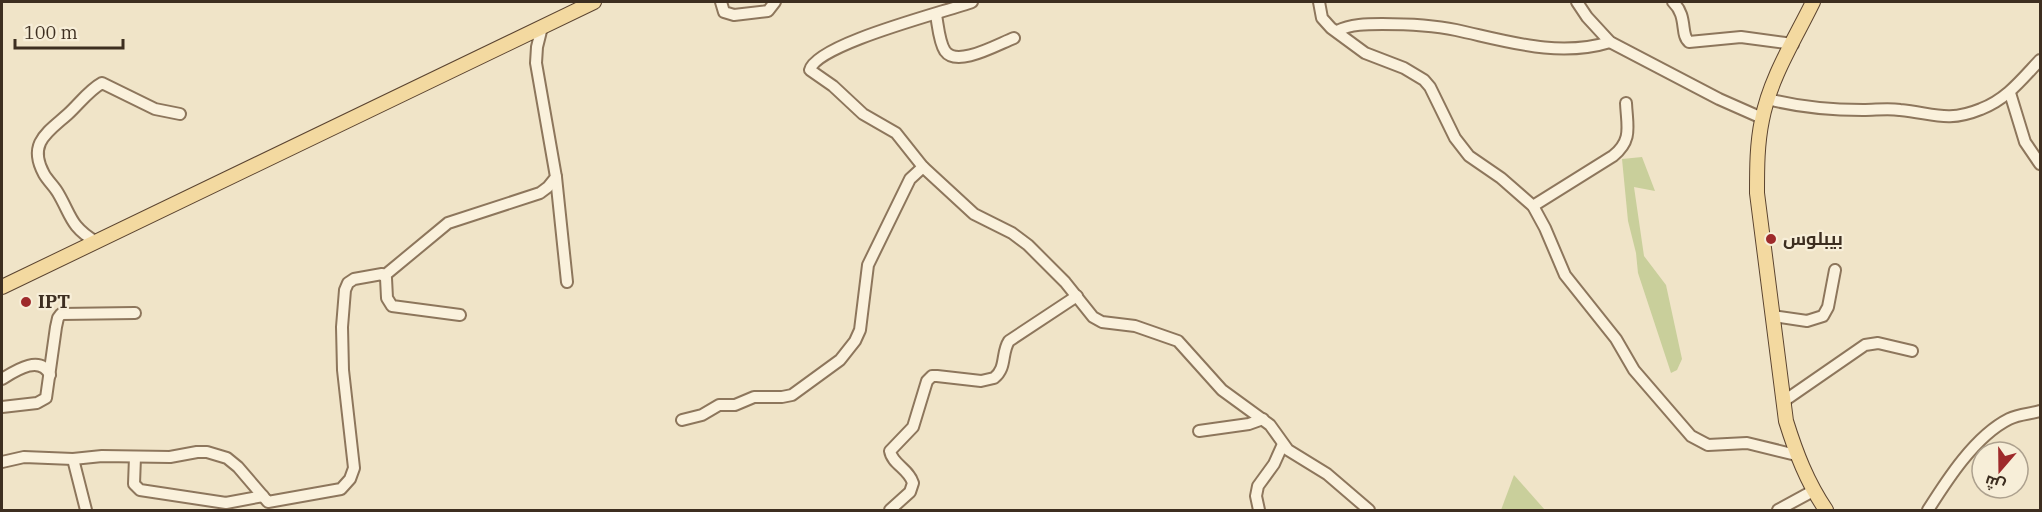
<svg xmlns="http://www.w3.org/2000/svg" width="2042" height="512" font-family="'IBM Plex Serif',Cairo,serif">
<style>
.green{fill:#c9cf9b}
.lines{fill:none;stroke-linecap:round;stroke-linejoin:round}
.minor-casing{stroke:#8d765c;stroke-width:14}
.major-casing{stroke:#5b4430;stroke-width:16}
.minor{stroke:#faf1dc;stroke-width:10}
.major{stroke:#f3d9a0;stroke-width:14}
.poi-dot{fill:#9e2a2b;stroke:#f7eed8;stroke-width:2}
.labels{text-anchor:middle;stroke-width:4.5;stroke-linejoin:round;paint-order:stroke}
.poi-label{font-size:18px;font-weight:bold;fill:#3d2e20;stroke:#f7eed8;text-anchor:start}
</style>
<rect width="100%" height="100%" fill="#f0e4c8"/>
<!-- green -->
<g class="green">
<polygon points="1642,157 1655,191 1634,187 1644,256 1666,285 1682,359 1677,370 1671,373 1638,273 1636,253 1628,221 1622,159"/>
<polygon points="1514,475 1545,510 1501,510"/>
</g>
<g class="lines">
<defs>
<g id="minor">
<polyline points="721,2 724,12 734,15 768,11 775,2"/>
<path d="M972 2C945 12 816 44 810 70L833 86 863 114 896 133 923 167 974 214 1012 233 1028 245 1065 282 1093 317 1102 322 1135 326 1178 341 1222 390 1270 425 1288 450 1327 474 1369 510"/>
<polyline points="1319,2 1322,18 1331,28 1365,53 1404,68 1424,80 1430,87 1455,138 1469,156 1501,178 1533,206 1545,228 1565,275 1616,339 1634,370 1691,436 1708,445 1747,443 1796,455"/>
<polyline points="1577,2 1587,17 1610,42 1719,99 1762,118"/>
<path d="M1673 2C1688 16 1680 35 1689 42L1741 37 1793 44"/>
<path d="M936 15C938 25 939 42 945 51 957 68 998 44 1014 38"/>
<path d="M1337 31C1351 24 1367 24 1382 24 1407 24 1432 25 1456 30 1507 41 1558 58 1610 42"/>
<polyline points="2010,93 2025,142 2040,164"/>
<path d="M1768 99C1798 107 1832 110 1863 110 1876 110 1888 108 1900 110 1933 113 1947 123 1981 109 2007 99 2022 79 2040 60"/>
<polyline points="556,177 567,282"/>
<path d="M1533 206 1613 156C1633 140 1627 126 1626 103"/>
<path d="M96 242C70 226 72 217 58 193 54 186 48 181 44 174 27 143 48 132 68 114 79 104 89 90 102 83L155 109 180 114"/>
<polyline points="384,276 448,223 540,193 548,187 556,177 536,63 537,47 542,27"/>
<polyline points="1773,316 1807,321 1823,316 1828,307 1835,270"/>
<path d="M2 379C15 371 40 354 50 375"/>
<polyline points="1784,401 1865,345 1878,343 1912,351"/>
<polyline points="2,407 37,403 46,398 56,327 58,318 61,314 135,313"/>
<polyline points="682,420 702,415 719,405 735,405 754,397 782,397 792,395 840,360 855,341 860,330 868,265 910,179 923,167"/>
<polyline points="1199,431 1249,424 1263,419"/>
<polyline points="135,457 134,484 140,490 226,503 263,496"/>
<polyline points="73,459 86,510"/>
<polyline points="2,462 24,457 73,459 102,456 170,457 197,452 207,452 227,458 238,467 268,502 341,489 350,479 354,468 343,370 342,327 345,290 348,283 354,279 382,274 386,278 387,298 392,306 460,315"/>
<path d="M890 510 910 492 913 483C909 469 892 464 890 451L913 427 927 381 932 376H937L981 381 994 378C1007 368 1001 353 1009 341L1077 296"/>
<polyline points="1259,510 1256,496 1258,486 1274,464 1283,444"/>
<polyline points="1778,510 1813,491"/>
<path d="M1928 510C1947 480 1975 436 2009 419 2019 414 2030 414 2040 411"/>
</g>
<g id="major">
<path d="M1813 2C1795 39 1770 78 1762 120 1757 144 1757 168 1757 193L1786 421C1796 453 1807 482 1826 510"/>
<polyline points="2,287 594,2"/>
</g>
</defs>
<!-- minor casing -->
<use href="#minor" class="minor-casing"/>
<!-- major casing -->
<use href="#major" class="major-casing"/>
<!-- minor -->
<use href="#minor" class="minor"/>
<!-- major -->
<use href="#major" class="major"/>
</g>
<!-- markers -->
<g class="poi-dot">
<circle cx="1771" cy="239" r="6"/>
<circle cx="26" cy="302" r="6"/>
</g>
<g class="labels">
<!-- poi labels -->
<g class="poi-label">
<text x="1783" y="245">بيبلوس</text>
<text x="38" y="308">IPT</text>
</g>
</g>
<!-- border -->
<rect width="2042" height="512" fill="none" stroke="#3d2e20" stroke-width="6"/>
<!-- north arrow -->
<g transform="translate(2000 470) rotate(200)"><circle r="28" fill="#f7eed8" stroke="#ada18e" stroke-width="1.5"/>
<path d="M0-4.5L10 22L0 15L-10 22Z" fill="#9e2a2b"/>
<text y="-9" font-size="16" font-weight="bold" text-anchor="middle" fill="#3d2e20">ش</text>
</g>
<!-- scale -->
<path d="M15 39v9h108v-9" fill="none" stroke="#3d2e20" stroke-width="3"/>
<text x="24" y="39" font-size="18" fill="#3d2e20" stroke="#f7eed8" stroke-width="4.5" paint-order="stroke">100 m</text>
</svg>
